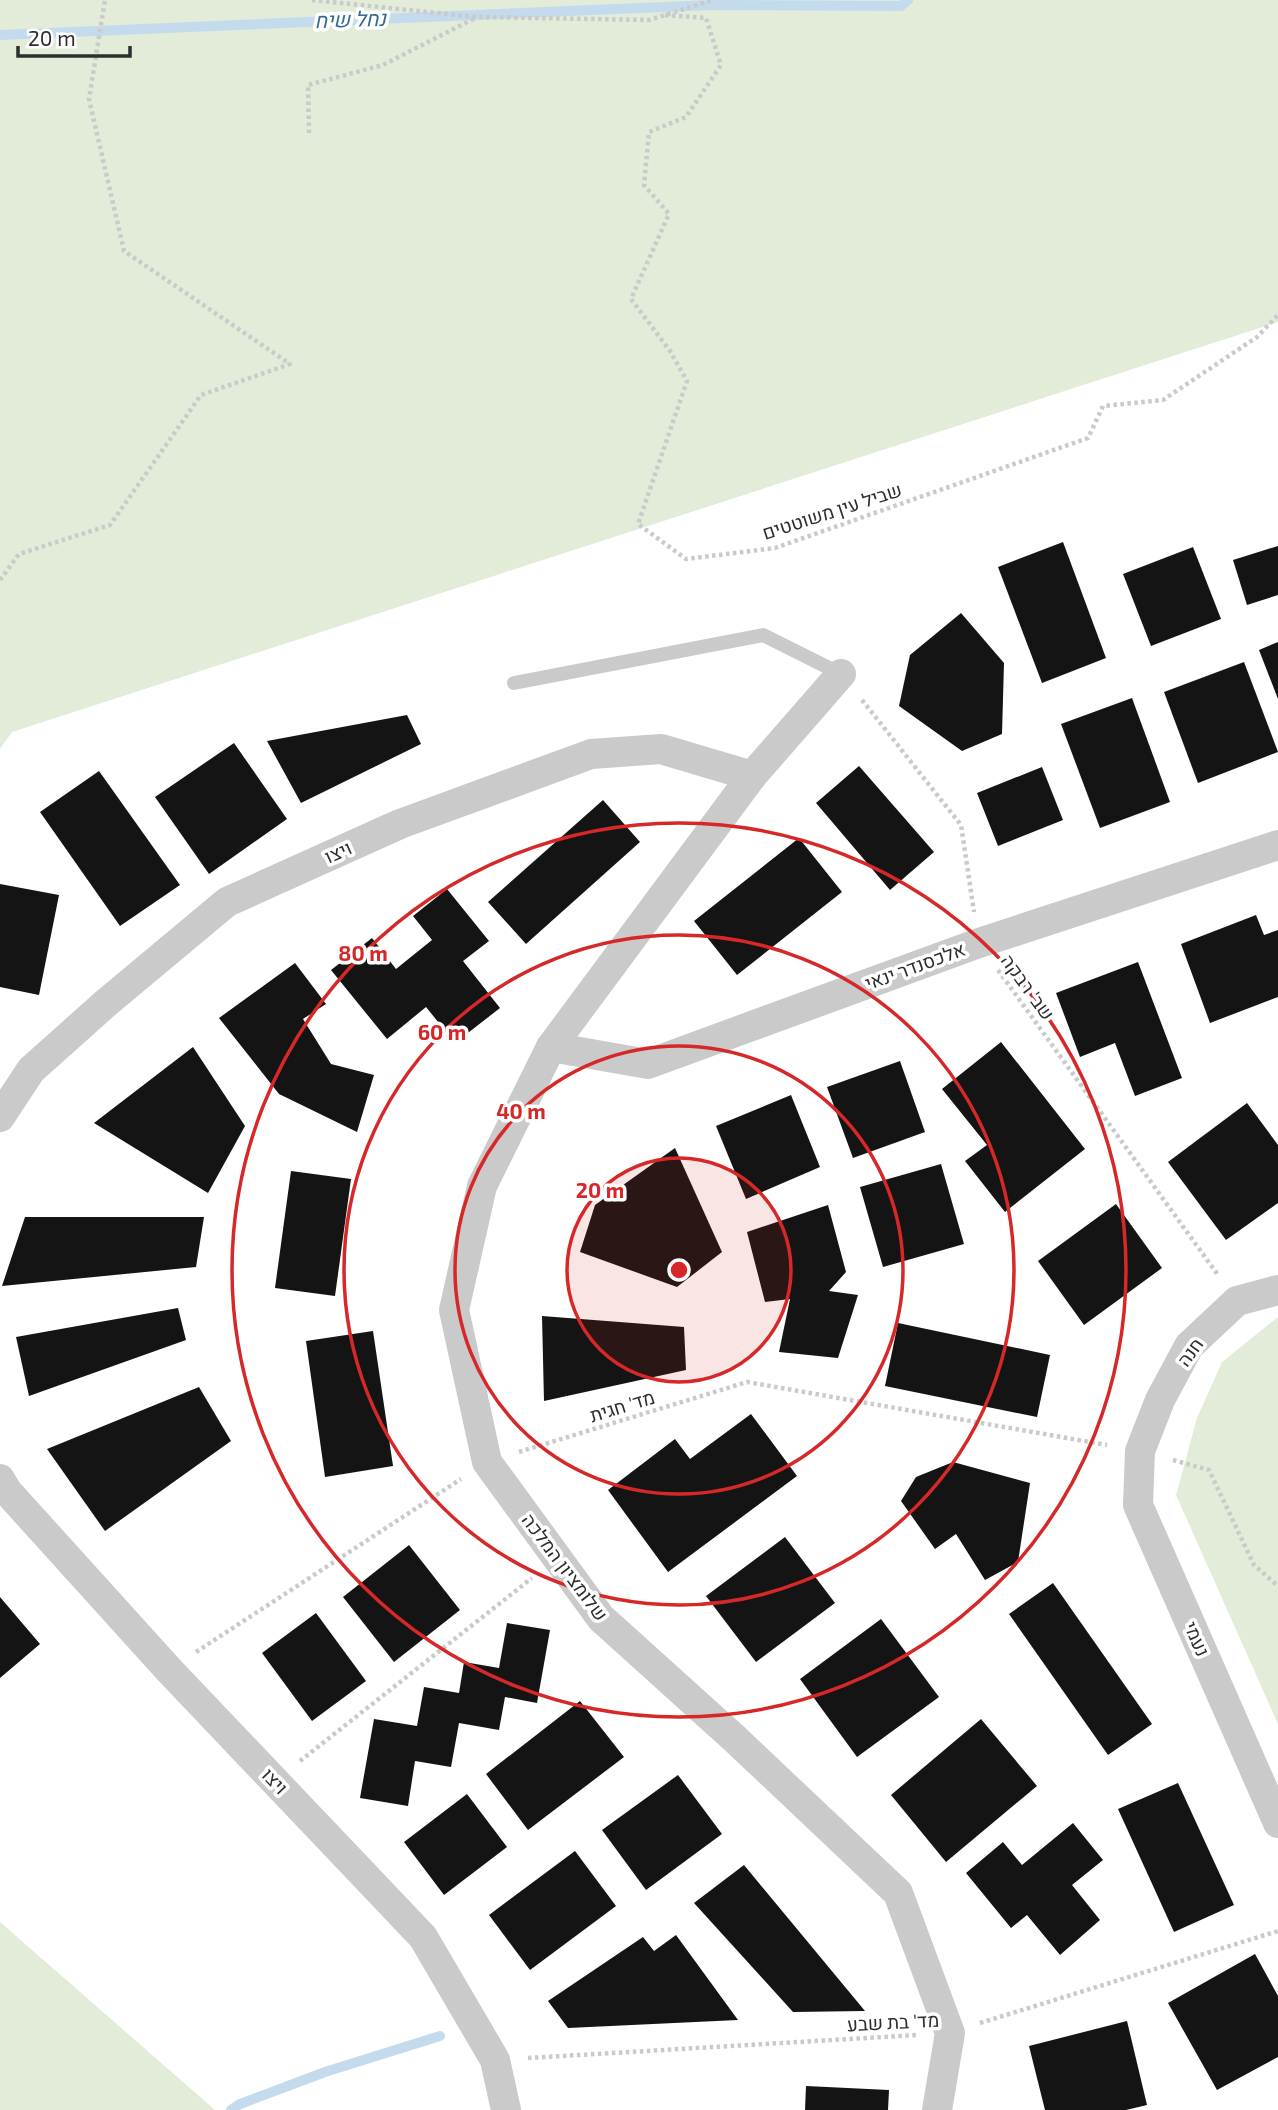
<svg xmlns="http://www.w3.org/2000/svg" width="1278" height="2110" font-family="'Exo 2',Heebo,sans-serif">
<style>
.green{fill:#e2ecd9}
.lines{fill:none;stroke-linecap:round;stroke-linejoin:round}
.stream{stroke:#c4dbee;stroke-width:10}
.building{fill:#141414}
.path{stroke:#cacaca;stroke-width:4.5;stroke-dasharray:3.5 3.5;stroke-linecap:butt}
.service{stroke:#cacaca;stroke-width:14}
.minor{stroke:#cacaca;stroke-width:30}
.ring{fill:none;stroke:#d62828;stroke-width:3.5}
.labels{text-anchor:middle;stroke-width:7;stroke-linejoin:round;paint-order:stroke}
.street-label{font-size:19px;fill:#2d2d2d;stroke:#fff}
.water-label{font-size:21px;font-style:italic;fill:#356b95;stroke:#fff}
.centre{fill:#d62828;stroke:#fff;stroke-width:3.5}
.ring-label{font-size:21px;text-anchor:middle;font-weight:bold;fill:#d62828;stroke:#fff;stroke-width:7;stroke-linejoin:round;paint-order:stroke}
</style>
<rect width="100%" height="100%" fill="#fff"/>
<!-- green -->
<g class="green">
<polygon points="0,0 1278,0 1278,322 12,732 0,749"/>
<polygon points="1278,1317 1278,1724 1176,1495 1197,1418 1222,1362"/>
<polygon points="0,1922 215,2110 0,2110"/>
</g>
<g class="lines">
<!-- stream -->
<g class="stream">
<polyline points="0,35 712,5 901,6 908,0"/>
<polyline points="231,2110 240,2104 325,2072 440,2036"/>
</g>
</g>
<!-- building -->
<g class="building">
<polygon points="1063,542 1106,658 1042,683 998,567"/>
<polygon points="1278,546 1278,595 1247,605 1233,560"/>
<polygon points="1193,547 1221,619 1151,646 1123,574"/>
<polygon points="961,613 1004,663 1002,734 962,751 899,706 910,655"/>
<polygon points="1278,642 1278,699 1259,650"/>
<polygon points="1244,662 1278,752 1198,783 1164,692"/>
<polygon points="1132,698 1170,802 1100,828 1061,724"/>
<polygon points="407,715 421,744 301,803 267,741"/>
<polygon points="234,743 287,819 209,874 155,797"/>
<polygon points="859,766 934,852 890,890 816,803"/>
<polygon points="1042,767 1063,820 998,846 977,793"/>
<polygon points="99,771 180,885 120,926 40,812"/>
<polygon points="603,800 640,842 526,944 488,902"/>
<polygon points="799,838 842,892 737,975 694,921"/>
<polygon points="0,884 59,895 39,995 0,987"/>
<polygon points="447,889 489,941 463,961 500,1008 455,1043 426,1007 387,1039 331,970 372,938 396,969 432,940 413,916"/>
<polygon points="1256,915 1264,935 1278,930 1278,997 1210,1023 1181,944"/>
<polygon points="1138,962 1182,1078 1135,1096 1115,1043 1080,1057 1056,993"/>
<polygon points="295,963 326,1004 303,1019 331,1064 374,1075 357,1132 279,1094 219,1018"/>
<polygon points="1001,1042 1085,1149 1005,1212 965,1161 987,1145 942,1089"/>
<polygon points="193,1047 245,1126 208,1193 94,1123"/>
<polygon points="900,1061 925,1132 853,1158 827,1087"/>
<polygon points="791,1095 820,1167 746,1199 716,1126"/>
<polygon points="1247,1103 1278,1145 1278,1203 1226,1240 1168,1162"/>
<polygon points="675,1148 722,1252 677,1287 580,1252 595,1205"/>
<polygon points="941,1164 964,1244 883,1267 860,1187"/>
<polygon points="291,1171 351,1179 335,1296 275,1288"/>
<polygon points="1116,1204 1162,1268 1084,1325 1038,1261"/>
<polygon points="828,1205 846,1272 829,1291 858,1295 838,1358 779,1352 790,1299 765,1302 747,1232"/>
<polygon points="25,1217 204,1217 196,1267 2,1286"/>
<polygon points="178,1308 186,1340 29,1396 16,1337"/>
<polygon points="542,1316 684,1327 686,1370 544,1401"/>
<polygon points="898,1323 1050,1355 1037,1417 885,1386"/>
<polygon points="373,1331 393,1466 325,1477 306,1341"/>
<polygon points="199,1387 231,1441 105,1531 47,1449"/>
<polygon points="751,1414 797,1476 668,1572 608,1490 675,1439 690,1459"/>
<polygon points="953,1462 1030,1483 1018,1562 985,1580 956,1534 935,1549 901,1501 916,1477"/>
<polygon points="785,1537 835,1603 756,1662 706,1596"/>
<polygon points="409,1545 460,1610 394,1662 343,1597"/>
<polygon points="1053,1583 1152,1724 1108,1755 1009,1614"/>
<polygon points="0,1597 40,1644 0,1678"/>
<polygon points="316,1613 366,1681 312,1721 262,1653"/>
<polygon points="881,1619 939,1697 857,1757 800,1679"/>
<polygon points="507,1623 550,1630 537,1703 505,1697 499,1730 459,1723 451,1767 415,1761 408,1806 360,1798 374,1719 417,1726 424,1687 459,1693 464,1662 499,1668"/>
<polygon points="580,1701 624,1757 528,1830 486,1774"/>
<polygon points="981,1719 1037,1786 946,1862 891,1795"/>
<polygon points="678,1775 722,1834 646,1890 602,1830"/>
<polygon points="1178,1783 1234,1905 1174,1932 1118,1809"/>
<polygon points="467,1794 507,1847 444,1895 404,1842"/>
<polygon points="1073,1823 1103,1860 1072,1885 1100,1920 1060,1955 1027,1915 1011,1928 966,1873 1003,1842 1022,1865"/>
<polygon points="575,1851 616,1906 530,1970 489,1915"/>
<polygon points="744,1865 865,2011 793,2012 694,1903"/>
<polygon points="676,1935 738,2020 568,2028 548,2001 643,1937 654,1951"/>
<polygon points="1255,1954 1278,1996 1278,2057 1217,2090 1168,2003"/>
<polygon points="1127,2021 1147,2105 1126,2110 1045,2110 1029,2046"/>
<polygon points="806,2086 889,2090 888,2110 805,2110"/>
</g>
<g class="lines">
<!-- path -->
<g class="path">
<polyline points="312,0 476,17 649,20 713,0"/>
<polyline points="665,15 706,18 721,65 686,117 649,132 644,185 669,214 631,299 670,351 687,381 638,524 686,559 775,548 1088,438 1103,406 1163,400 1257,337 1278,315"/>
<polyline points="309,133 308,85 383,65 475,18"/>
<polyline points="0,580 19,554 110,525 201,395 290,364 124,251 89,99 105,0"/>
<polyline points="862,700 961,825 974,912"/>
<polyline points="998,970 1218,1275"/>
<polyline points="519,1452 747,1382 1107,1445"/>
<polyline points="1173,1460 1209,1470 1254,1565 1278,1586"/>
<polyline points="196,1652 461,1479"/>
<polyline points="300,1761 532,1578"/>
<polyline points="980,2023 1278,1931"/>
<polyline points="528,2058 917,2035"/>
</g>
<!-- service -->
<polyline class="service" points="514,683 763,635 841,674"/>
<!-- minor -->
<g class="minor">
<polyline points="752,776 841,674"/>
<polyline points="551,1047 648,1064 979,943 1278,845"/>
<polyline points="0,1117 31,1070 106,1003 227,902 400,824 591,754 661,749 752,776 551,1047 482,1186 454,1310 487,1462 601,1618 734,1738 898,1893 950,2033 937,2110"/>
<polyline points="1278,1290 1237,1301 1189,1346 1160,1400 1140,1451 1138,1505 1278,1823"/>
<polyline points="0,1479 7,1491 169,1670 423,1937 495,2060 506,2110"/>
</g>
</g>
<!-- distance rings -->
<circle cx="679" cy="1270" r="112" fill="#d62828" fill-opacity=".12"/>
<g class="ring">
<circle cx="679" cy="1270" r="112"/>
<circle cx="679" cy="1270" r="224"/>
<circle cx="679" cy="1270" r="335"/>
<circle cx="679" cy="1270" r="447"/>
</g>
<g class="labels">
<!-- street labels -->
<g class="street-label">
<text transform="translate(832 511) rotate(-18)" y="7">שביל עין משוטטים</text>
<text transform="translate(338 852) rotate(-24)" y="7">ויצו</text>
<text transform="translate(915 966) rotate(-20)" y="7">אלכסנדר ינאי</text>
<text transform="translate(1028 987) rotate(54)" y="7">שב' רבקה</text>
<text transform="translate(1190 1352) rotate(-54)" y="7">חנה</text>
<text transform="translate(622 1406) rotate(-17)" y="7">מד' חגית</text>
<text transform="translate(565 1567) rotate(53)" y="7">שלומציון המלכה</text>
<text transform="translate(1197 1639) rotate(66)" y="7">נעמי</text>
<text transform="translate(275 1781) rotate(46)" y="7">ויצו</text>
<text transform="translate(893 2022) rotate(-3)" y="7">מד' בת שבע</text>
</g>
<!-- water labels -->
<g class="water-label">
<text transform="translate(350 20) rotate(-2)" y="7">נחל שיח</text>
</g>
</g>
<circle cx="679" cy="1270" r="10" class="centre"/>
<g class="ring-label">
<text x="363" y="961">80 m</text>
<text x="442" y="1040">60 m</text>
<text x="521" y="1119">40 m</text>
<text x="600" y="1198">20 m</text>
</g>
<!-- scale -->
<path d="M18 46v10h112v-10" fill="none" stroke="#2d2d2d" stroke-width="3.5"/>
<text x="28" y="46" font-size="21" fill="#2d2d2d" stroke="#ffffff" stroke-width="5" paint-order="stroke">20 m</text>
</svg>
